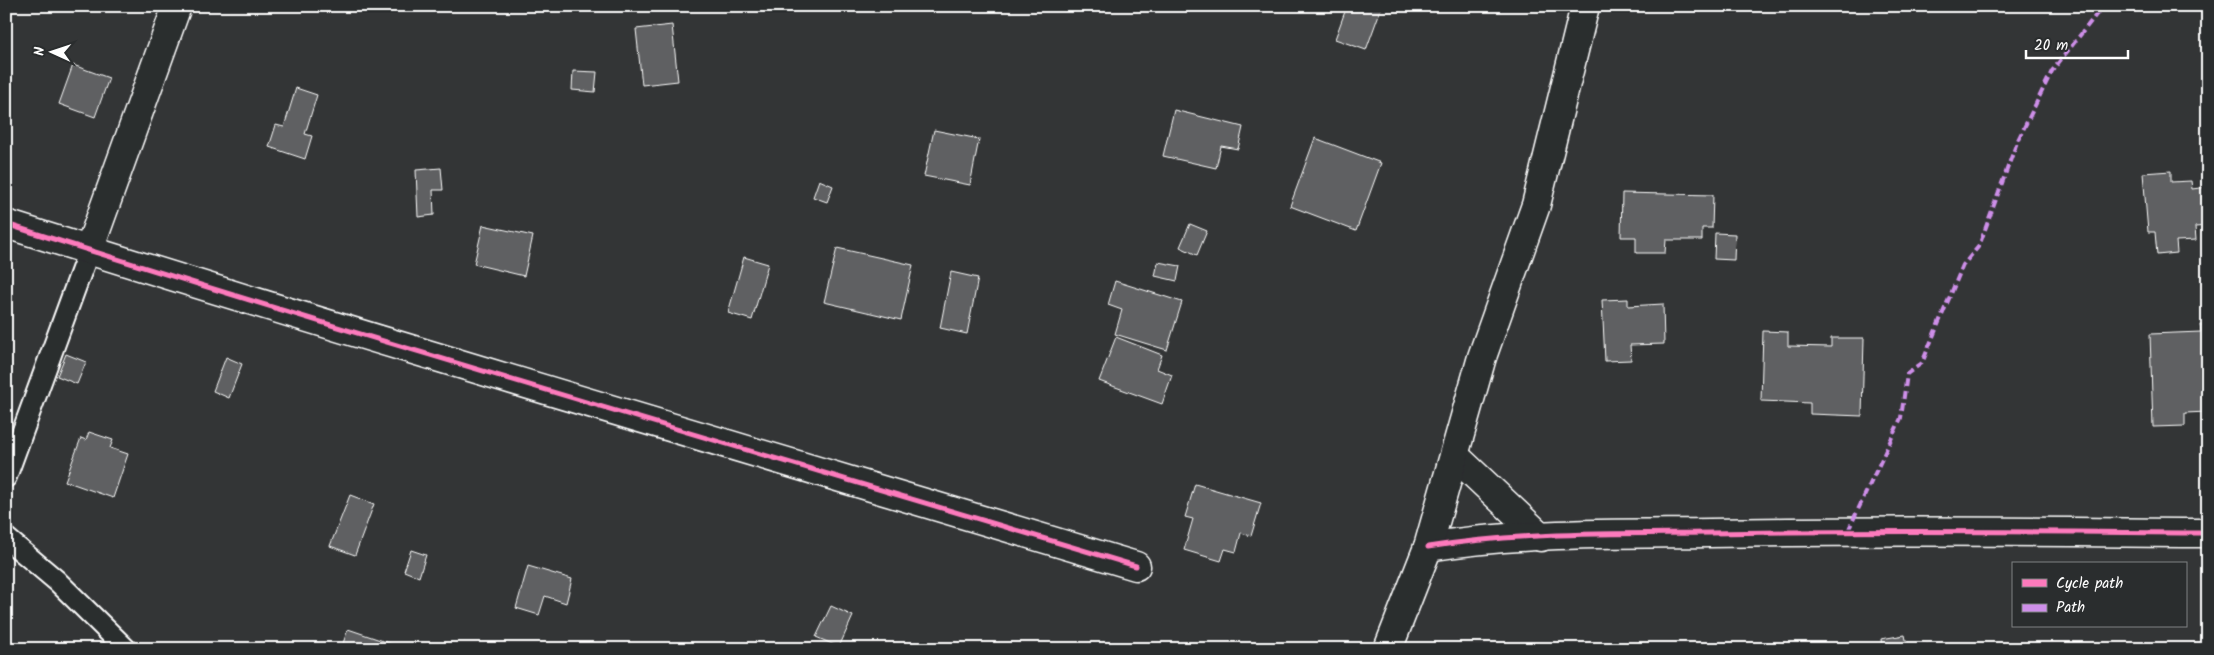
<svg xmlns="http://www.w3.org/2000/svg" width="2214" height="655" font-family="Kalam,sans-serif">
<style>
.building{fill:#5f6162;stroke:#fff}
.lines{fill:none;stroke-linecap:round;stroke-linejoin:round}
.service-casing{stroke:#fff;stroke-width:24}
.minor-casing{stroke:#fff;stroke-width:31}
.service{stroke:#2a2d2e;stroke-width:20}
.minor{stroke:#2a2d2e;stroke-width:28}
.quiet{stroke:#ce8fe9;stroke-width:4;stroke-dasharray:8 4;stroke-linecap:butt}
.cycleway-casing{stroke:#2a2d2e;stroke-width:8}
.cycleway{stroke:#fd7abc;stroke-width:5}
</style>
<rect width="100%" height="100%" fill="#333536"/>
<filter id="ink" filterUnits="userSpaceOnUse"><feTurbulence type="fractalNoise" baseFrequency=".02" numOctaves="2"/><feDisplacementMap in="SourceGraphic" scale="10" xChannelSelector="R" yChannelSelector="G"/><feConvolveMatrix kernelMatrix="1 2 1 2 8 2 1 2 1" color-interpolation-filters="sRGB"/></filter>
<g filter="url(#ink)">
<!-- building -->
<g class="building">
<polygon points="1347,6 1382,6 1366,50 1335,39"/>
<polygon points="672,25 678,81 642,85 636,29"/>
<polygon points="73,65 109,78 95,117 59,104"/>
<polygon points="573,71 597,72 595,92 572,90"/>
<polygon points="296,88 317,95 305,134 312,136 305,159 269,147 276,125 284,127"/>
<polygon points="1174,110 1243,127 1238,149 1221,146 1216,168 1163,156"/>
<polygon points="934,130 979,139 970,185 924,176"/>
<polygon points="1315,138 1381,163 1356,231 1290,206"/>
<polygon points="441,168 443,190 433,190 434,215 418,217 416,170"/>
<polygon points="2171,171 2171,182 2191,181 2192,189 2208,187 2208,226 2195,227 2196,240 2176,241 2177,253 2157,255 2155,232 2148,232 2143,173"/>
<polygon points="819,180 833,186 827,202 813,197"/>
<polygon points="1622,193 1713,195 1712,228 1702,228 1702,240 1666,240 1665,253 1636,253 1636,237 1621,237"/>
<polygon points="1190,224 1207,231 1197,255 1180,247"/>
<polygon points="483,225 533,236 524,276 474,264"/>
<polygon points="1715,233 1735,234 1734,260 1714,259"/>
<polygon points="837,248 913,265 901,320 824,302"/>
<polygon points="744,257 768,264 752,320 728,313"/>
<polygon points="1158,262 1180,266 1177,281 1155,276"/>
<polygon points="951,272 978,278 967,334 940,328"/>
<polygon points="1115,281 1182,302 1167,350 1115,334 1122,310 1108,305"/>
<polygon points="1628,299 1628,306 1663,304 1664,344 1630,345 1631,360 1605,361 1602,300"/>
<polygon points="2200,325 2208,325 2208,412 2185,413 2185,426 2153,427 2150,334 2201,332"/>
<polygon points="1763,331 1788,332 1788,346 1831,347 1831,338 1864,338 1862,416 1810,414 1810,403 1761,401"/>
<polygon points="1116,337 1162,355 1157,369 1172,375 1162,404 1099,381"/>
<polygon points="66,354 86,362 77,384 57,376"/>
<polygon points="226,357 242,364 229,398 213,391"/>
<polygon points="89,432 113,440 110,448 128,454 113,498 65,481 81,438 86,440"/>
<polygon points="1195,484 1261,503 1251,536 1241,533 1236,552 1225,549 1221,561 1184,550 1193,519 1185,517"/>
<polygon points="350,495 374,504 355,555 330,546"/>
<polygon points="411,550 426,555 419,577 404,571"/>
<polygon points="528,566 572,579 566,603 545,596 539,615 516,608"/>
<polygon points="831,606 853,616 839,647 816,637"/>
<polygon points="348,629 398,646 397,649 341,649"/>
<polygon points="1905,635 1908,649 1928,645 1929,649 1882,649 1881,639"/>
</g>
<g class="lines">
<defs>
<g id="service">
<polyline points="6,477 89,250"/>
<polyline points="6,538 57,581 126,649"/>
</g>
<g id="minor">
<path d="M6 224C381 343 759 453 1136 566"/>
<polyline points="89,250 177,6"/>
<polyline points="1455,456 1541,537"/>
<path d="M1428 547C1520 532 1616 534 1710 533 1876 530 2042 532 2208 533"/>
<polyline points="1388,649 1428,547 1482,357 1536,205 1585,6"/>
</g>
</defs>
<!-- service casing -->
<use href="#service" class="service-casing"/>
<!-- minor casing -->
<use href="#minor" class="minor-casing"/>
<!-- service -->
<use href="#service" class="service"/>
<!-- minor -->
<use href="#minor" class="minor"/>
<!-- quiet -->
<polyline class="quiet" points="1848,531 1901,418 1907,374 1922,363 1963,265 1979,246 2017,142 2052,71 2103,6"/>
<defs>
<g id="cycleway">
<path d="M6 224C381 343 759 453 1136 566"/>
<path d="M1428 547C1520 532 1616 534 1710 533 1876 530 2042 532 2208 533"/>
</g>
</defs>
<!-- cycleway casing -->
<use href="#cycleway" class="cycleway-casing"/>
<!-- cycleway -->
<use href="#cycleway" class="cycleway"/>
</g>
</g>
<!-- margin -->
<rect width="2214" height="655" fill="none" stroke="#2a2d2e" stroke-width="25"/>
<rect x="12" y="12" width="2189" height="630" fill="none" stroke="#fff" stroke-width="2" filter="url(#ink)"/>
<!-- legend -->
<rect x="2012" y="562" width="175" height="65" fill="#2a2d2e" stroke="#7f8182"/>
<rect x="2022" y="579" width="25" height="8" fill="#fd7abc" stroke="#7f8182"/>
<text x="2056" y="588" font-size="15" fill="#ffffff">Cycle path</text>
<rect x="2022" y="604" width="25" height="8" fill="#ce8fe9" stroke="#7f8182"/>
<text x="2056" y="612" font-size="15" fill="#ffffff">Path</text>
<!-- north arrow -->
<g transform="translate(52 52) rotate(273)" stroke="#2a2d2e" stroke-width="4" paint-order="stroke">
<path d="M0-4L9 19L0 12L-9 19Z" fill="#ffffff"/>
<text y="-8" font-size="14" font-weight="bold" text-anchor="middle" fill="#ffffff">N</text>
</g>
<!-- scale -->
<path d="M2026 50v8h102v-8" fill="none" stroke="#ffffff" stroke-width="2.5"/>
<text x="2034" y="50" font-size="15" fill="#ffffff" stroke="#2a2d2e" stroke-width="4" paint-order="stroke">20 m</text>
</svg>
